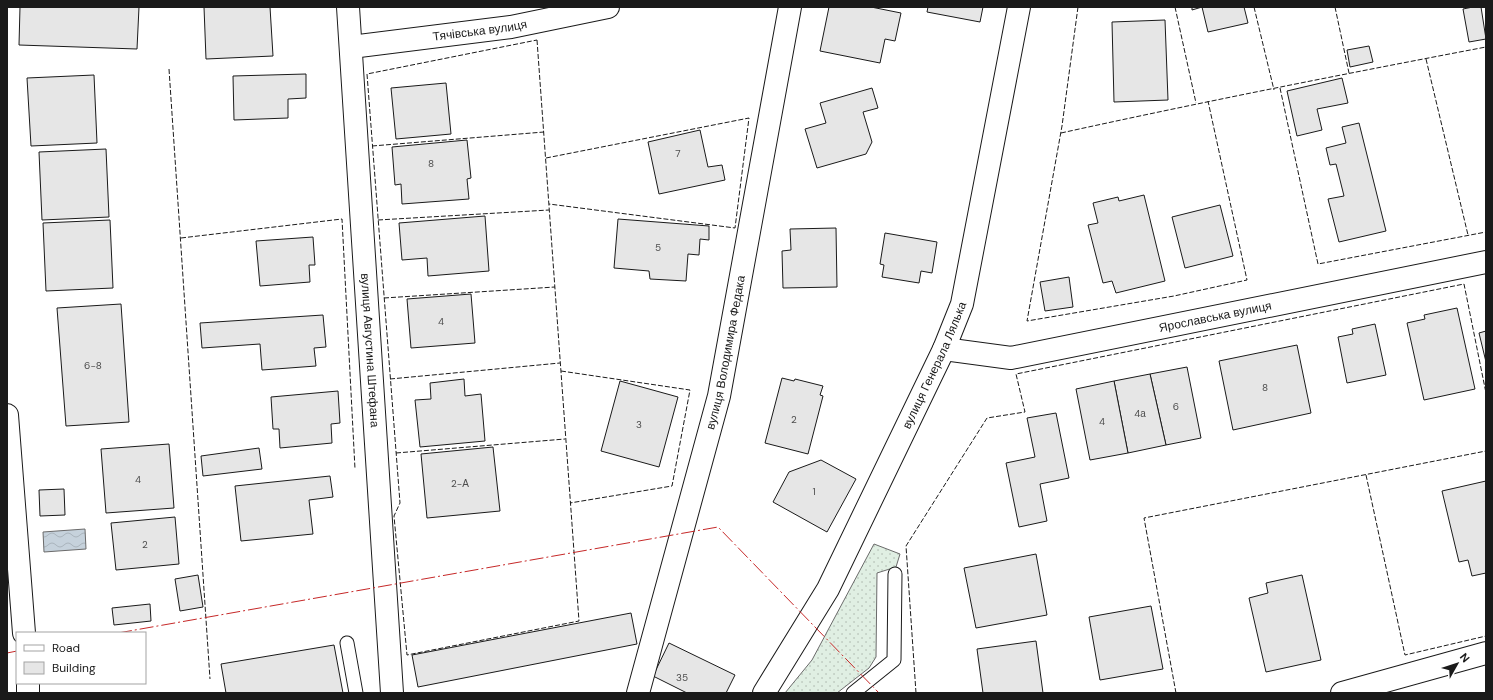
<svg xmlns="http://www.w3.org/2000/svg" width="1493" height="700" font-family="'DM Sans',sans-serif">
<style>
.grass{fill:url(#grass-dots);stroke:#6a6a6a}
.water{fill:url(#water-waves);stroke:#6a6a6a}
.building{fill:#e6e6e6;stroke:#1a1a1a}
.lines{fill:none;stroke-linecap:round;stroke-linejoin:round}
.lane-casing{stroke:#1a1a1a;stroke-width:15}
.street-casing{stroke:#1a1a1a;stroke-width:24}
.secondary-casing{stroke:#1a1a1a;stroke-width:24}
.lane{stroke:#fff;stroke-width:13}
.street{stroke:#fff;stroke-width:22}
.secondary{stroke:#fff;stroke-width:22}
.fence{stroke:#1a1a1a;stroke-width:1;stroke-dasharray:5 2;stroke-linecap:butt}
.power{stroke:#c62828;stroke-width:1;stroke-dasharray:14 3 2 3;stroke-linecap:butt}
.labels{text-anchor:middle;stroke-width:3;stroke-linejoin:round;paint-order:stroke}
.number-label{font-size:10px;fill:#4d4d4d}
.street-label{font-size:12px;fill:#1a1a1a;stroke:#fff}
</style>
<defs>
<pattern id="grass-dots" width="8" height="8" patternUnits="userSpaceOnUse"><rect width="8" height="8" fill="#e0efe3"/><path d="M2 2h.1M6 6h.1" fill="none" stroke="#c0ccc2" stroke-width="1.8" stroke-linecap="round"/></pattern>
<pattern id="water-waves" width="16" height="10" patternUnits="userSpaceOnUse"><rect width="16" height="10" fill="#c6d2dc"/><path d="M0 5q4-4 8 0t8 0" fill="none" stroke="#aab4bc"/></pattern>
</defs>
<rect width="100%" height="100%" fill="#fff"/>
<!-- grass -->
<polygon class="grass" points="874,544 900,554 896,567 877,573 876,657 869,668 837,693 785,693 812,660"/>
<!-- water -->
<polygon class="water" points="85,529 86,549 44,552 43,532"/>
<!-- building -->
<g class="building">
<polygon points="20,7 139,7 137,49 19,45"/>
<polygon points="204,7 270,7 273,56 206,59"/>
<polygon points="829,7 871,7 901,13 895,41 885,39 880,63 820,51"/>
<polygon points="928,7 983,7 980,22 927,12"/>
<polygon points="1192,7 1244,7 1248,23 1208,32 1202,7 1192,10"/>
<polygon points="1473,7 1481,7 1486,39 1469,42 1463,9"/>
<polygon points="1165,20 1168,100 1114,102 1112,22"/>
<polygon points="1369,46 1373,62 1350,67 1347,50"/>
<polygon points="306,74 306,98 288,99 288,118 234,120 233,76"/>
<polygon points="94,75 97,143 31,146 27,78"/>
<polygon points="1342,78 1348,103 1317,109 1322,130 1297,136 1287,91"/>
<polygon points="446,83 451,134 396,139 391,88"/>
<polygon points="872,88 878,108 863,112 872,142 866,154 817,168 805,129 826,123 820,103"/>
<polygon points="1359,123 1386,231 1339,242 1328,199 1344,196 1336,164 1330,165 1326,148 1346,143 1342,127"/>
<polygon points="700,130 708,167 722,165 725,180 659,194 648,142"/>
<polygon points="467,140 471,178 467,179 469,199 402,204 401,184 395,185 392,147"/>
<polygon points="106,149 109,217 42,220 39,152"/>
<polygon points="1144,195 1165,281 1116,293 1112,281 1103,283 1088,225 1098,223 1093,203 1118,197 1119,201"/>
<polygon points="1220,205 1233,256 1185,268 1172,217"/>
<polygon points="485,216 489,271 428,276 427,258 402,260 399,223"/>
<polygon points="618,219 709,226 709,240 700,239 699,255 688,254 686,281 650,279 649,271 614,268"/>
<polygon points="110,220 113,288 46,291 43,223"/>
<polygon points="836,228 837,287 783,288 782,251 791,250 790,229"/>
<polygon points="885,233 937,242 932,273 921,271 919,283 882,277 884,265 880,264"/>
<polygon points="313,237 315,265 309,265 310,282 260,286 256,241"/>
<polygon points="1069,277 1073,307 1045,311 1040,282"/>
<polygon points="471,294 475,343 411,348 407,299"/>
<polygon points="121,304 129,422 66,426 57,308"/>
<polygon points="1457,308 1475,389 1424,400 1407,323 1425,319 1424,315"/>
<polygon points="323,315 326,347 314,348 316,366 262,370 260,344 202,348 200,323"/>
<polygon points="1375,324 1386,375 1347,383 1338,337 1353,334 1352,329"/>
<polygon points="1486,331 1486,362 1479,333"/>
<polygon points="1297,345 1311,413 1233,430 1219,361"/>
<polygon points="1187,367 1201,438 1166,445 1150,374"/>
<polygon points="1150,374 1166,445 1128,453 1114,381"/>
<polygon points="782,378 794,381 795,379 823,386 820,395 823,396 808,454 765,443"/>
<polygon points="464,379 465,396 481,394 485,441 420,447 415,400 431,399 430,383"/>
<polygon points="620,381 678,397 659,467 601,451"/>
<polygon points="1114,381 1128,453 1090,460 1076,389"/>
<polygon points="338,391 340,423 331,424 332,443 280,448 279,429 273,429 271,397"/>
<polygon points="1056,413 1069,478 1040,484 1047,521 1019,527 1006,463 1035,457 1027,418"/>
<polygon points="169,444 174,508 106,513 101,449"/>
<polygon points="493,447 500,511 427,518 421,454"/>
<polygon points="259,448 262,469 203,476 201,456"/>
<polygon points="821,460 856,479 827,532 773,502 789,472"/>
<polygon points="330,476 333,497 309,500 313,534 241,541 235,486"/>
<polygon points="1486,481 1486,573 1472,576 1468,560 1459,562 1442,491"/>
<polygon points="64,489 65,515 40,516 39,490"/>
<polygon points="175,517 179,564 116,570 111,523"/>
<polygon points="1036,554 1047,615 976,628 964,568"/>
<polygon points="198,575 203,607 180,611 175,579"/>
<polygon points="1302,575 1321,660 1266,672 1249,598 1268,593 1266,583"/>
<polygon points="150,604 151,621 114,625 112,608"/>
<polygon points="1151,606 1163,669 1100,680 1089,617"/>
<polygon points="631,613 637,644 418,687 412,655"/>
<polygon points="1036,641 1043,693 983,693 977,649"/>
<polygon points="669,643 735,675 726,693 687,693 653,676"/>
<polygon points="334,645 343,693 226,693 221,664"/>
</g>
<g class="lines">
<defs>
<g id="lane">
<polyline points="347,643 356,693"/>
<polyline points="853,693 894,660 895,574"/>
</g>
<g id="street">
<path id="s1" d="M348 7 392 693"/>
<path id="s2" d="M351 47 511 27 608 7"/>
<path id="s3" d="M944 349 1011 358 1486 262"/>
<polyline points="7,415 24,633"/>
<polyline points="28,693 28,683"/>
<path id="s4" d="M638 693 719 396 790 7"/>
<polyline points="1342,693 1486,653"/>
</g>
<g id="secondary">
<path id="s5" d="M764 693 828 589 944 349 962 304 1019 7"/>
</g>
</defs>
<!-- lane casing -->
<use href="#lane" class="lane-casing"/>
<!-- street casing -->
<use href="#street" class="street-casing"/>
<!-- secondary casing -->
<use href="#secondary" class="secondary-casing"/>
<!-- lane -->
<use href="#lane" class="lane"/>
<!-- street -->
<use href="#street" class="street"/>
<!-- secondary -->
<use href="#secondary" class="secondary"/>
<!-- fence -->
<g class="fence">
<polyline points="1078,7 1062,126 1027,321 1174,296 1247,280 1208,101"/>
<polyline points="1175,7 1196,103"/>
<polyline points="1254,7 1274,90"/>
<polyline points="1335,7 1349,73"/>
<polygon points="537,40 579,621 407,655 394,516 400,503 367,74"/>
<polyline points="1426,59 1468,235"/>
<polyline points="169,69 210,679"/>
<polyline points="1280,88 1318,264 1486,232"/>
<path d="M1061 133C1202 102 1344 74 1486 47"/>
<polyline points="372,146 544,132"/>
<polyline points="546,158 749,118 735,228 549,204"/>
<polyline points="378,220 549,210"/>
<polyline points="181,238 342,219 355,469"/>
<polyline points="384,298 555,287"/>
<polyline points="561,371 690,390 672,486 570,503"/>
<polyline points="390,379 560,363"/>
<polyline points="396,453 565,439"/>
<polyline points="1366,475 1405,655 1486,636"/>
<polyline points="916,693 906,546 987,418 1025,412 1016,374 1464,284 1486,393"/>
<polyline points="1176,693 1144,518 1486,451"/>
</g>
<!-- power -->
<g class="power">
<polyline points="118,633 718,527 879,693"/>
<polyline points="7,653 17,651"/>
</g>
</g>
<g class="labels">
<!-- number labels -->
<g class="number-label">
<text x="678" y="157">7</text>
<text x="431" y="167">8</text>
<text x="658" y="251">5</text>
<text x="441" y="325">4</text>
<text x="93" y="369">6-8</text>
<text x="1265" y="391">8</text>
<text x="1176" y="410">6</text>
<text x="1140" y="417">4а</text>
<text x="794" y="423">2</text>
<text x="1102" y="425">4</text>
<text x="639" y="428">3</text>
<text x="138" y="483">4</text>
<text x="460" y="487">2-А</text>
<text x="814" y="495">1</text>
<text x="145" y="548">2</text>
<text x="682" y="681">35</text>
</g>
<!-- street labels -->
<g class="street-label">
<text dy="4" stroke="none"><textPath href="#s2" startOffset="130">Тячівська вулиця</textPath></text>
<text dy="4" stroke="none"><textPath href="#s3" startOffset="276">Ярославська вулиця</textPath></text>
<text dy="4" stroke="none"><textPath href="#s1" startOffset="344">вулиця Августина Штефана</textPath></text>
<text dy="4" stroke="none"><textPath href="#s4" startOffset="352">вулиця Володимира Федака</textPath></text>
<text dy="4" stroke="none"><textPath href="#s5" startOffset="370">вулиця Генерала Лялька</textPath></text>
</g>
</g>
<!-- border -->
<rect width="1493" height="700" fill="none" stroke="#1a1a1a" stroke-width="16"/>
<!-- legend -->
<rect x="16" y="632" width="130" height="52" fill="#ffffff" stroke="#a3a3a3"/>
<rect x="24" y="645" width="20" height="6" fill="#ffffff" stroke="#a3a3a3"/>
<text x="52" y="652" font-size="12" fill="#1a1a1a">Road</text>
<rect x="24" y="662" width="20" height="12" fill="#e6e6e6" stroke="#a3a3a3"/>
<text x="52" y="672" font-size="12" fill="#1a1a1a">Building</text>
<!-- north arrow -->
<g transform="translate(1457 664) rotate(51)" stroke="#ffffff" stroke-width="3" paint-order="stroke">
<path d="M0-3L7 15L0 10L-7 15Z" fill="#1a1a1a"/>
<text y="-6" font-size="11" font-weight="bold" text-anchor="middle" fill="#1a1a1a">N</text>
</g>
</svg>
